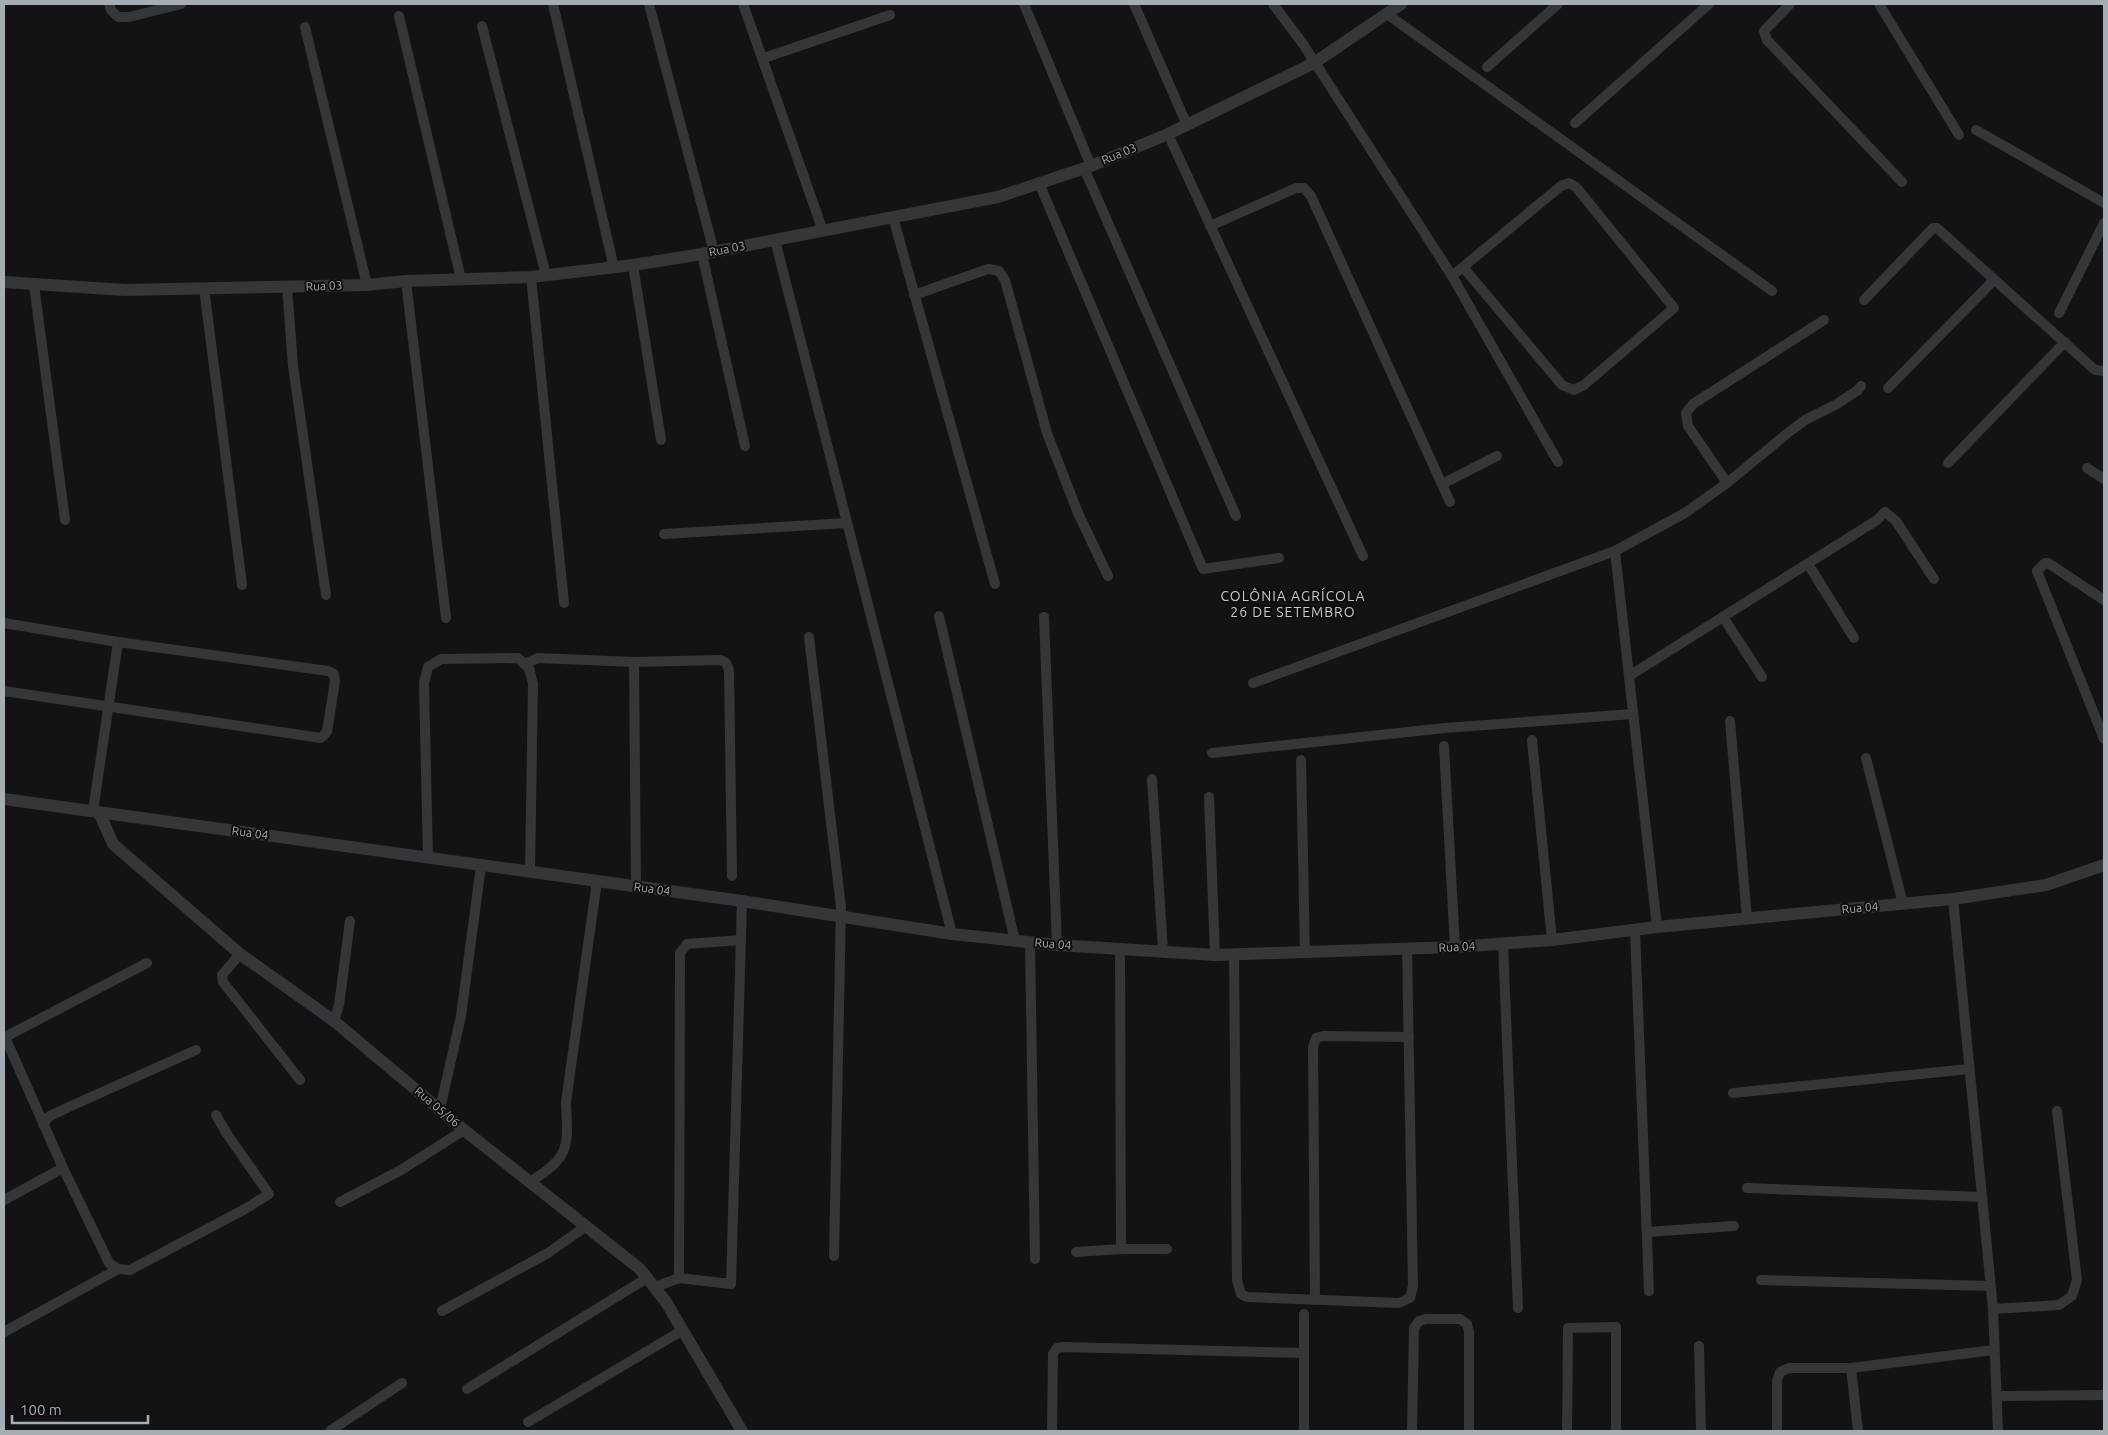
<svg xmlns="http://www.w3.org/2000/svg" width="2108" height="1435" font-family="Ubuntu,sans-serif">
<style>
.lines{fill:none;stroke-linecap:round;stroke-linejoin:round}
.minor{stroke:#343639;stroke-width:10}
.tertiary{stroke:#343639;stroke-width:12}
.labels{text-anchor:middle;stroke-width:4;stroke-linejoin:round;paint-order:stroke}
.street-label{font-size:12px;fill:#a5adb5;stroke:#0e0e10}
.neighbourhood-label{font-size:14px;letter-spacing:1px;fill:#c6cbd1;stroke:#0e0e10}
</style>
<rect width="100%" height="100%" fill="#131315"/>
<g class="lines">
<!-- minor -->
<g class="minor">
<polyline points="109,4 111,10 118,17 129,17 181,4"/>
<polyline points="553,4 614,268"/>
<polyline points="649,4 714,252"/>
<polyline points="743,4 823,231"/>
<polyline points="1024,4 1091,166"/>
<polyline points="1134,4 1187,125"/>
<polyline points="1273,4 1303,44 1452,276 1558,462"/>
<polyline points="1790,4 1764,31 1767,40 1902,182"/>
<polyline points="1879,4 1959,135"/>
<polyline points="1387,14 1772,291"/>
<polyline points="399,16 461,279"/>
<polyline points="482,26 546,275"/>
<polyline points="305,27 367,285"/>
<polyline points="764,58 890,15"/>
<polyline points="1487,67 1558,4"/>
<polyline points="1575,123 1709,4"/>
<polyline points="1976,130 2104,203"/>
<polyline points="1168,134 1363,556"/>
<polyline points="1084,168 1236,516"/>
<polyline points="1039,183 1203,569 1279,558"/>
<polyline points="893,217 995,584"/>
<polyline points="1210,226 1296,188 1304,188 1311,196 1450,502"/>
<polyline points="775,240 952,934"/>
<polyline points="702,254 745,446"/>
<polyline points="633,265 661,440"/>
<polyline points="1452,276 1463,267 1561,186 1569,183 1576,187 1674,308 1584,385 1574,390 1562,385 1463,267"/>
<polyline points="531,277 564,603"/>
<polyline points="406,281 446,618"/>
<polyline points="34,285 65,520"/>
<polyline points="287,287 293,366 326,595"/>
<polyline points="204,288 242,585"/>
<polyline points="914,295 988,269 999,271 1005,280 1047,433 1078,513 1108,576"/>
<polyline points="1864,300 1933,228 1937,228 2095,370 2104,371"/>
<polyline points="2059,313 2104,223"/>
<polyline points="1888,388 1994,280"/>
<polyline points="1948,463 2065,342"/>
<polyline points="2087,468 2104,479"/>
<polyline points="1727,483 1688,426 1686,413 1693,404 1824,320"/>
<polyline points="1442,484 1497,456"/>
<polyline points="664,534 847,523"/>
<polyline points="1615,551 1657,927"/>
<polyline points="1808,564 1854,638"/>
<polyline points="2104,600 2048,563 2045,563 2037,571 2104,739"/>
<polyline points="939,616 1015,941"/>
<polyline points="1044,617 1057,945"/>
<polyline points="1723,617 1762,677"/>
<polyline points="4,623 118,642 328,671 334,674 335,681 327,732 321,738 4,691"/>
<polyline points="809,637 841,907 834,1256"/>
<polyline points="634,662 721,660 726,663 729,670 732,876"/>
<polyline points="524,664 538,658 634,662 636,887"/>
<polyline points="1629,676 1877,520 1885,512 1896,521 1934,579"/>
<polyline points="1253,683 1615,551 1685,513 1727,483 1789,432 1805,420 1837,404 1858,390 1861,386"/>
<polyline points="1730,721 1747,919"/>
<polyline points="1532,740 1552,940"/>
<polyline points="1444,746 1455,947"/>
<polyline points="1212,753 1445,728 1633,714"/>
<polyline points="1866,758 1903,904"/>
<polyline points="1301,760 1305,953"/>
<polyline points="1152,779 1163,951"/>
<polyline points="1209,797 1215,955"/>
<polyline points="93,811 118,642"/>
<polyline points="428,858 424,683 428,667 441,659 518,658 529,668 533,684 530,872"/>
<polyline points="1953,899 1993,1309 1998,1431"/>
<polyline points="1635,930 1649,1291"/>
<polyline points="1030,942 1035,1259"/>
<polyline points="1503,944 1518,1308"/>
<polyline points="1120,948 1121,1249"/>
<polyline points="240,954 222,975 223,982 300,1080"/>
<polyline points="1234,955 1237,1280 1241,1294 1247,1297 1399,1303 1410,1298 1413,1286 1407,949"/>
<polyline points="147,963 5,1037 63,1168 109,1263 118,1269 130,1270 245,1209 269,1194 227,1134 216,1115"/>
<polyline points="334,1021 339,1005 350,921"/>
<polyline points="1733,1093 1969,1069"/>
<polyline points="440,1109 461,1016 481,866"/>
<polyline points="43,1125 48,1117 71,1106 196,1050"/>
<path d="M530 1182C571 1156 568 1147 566 1102L597 881"/>
<polyline points="1747,1188 1982,1197"/>
<polyline points="4,1200 63,1168"/>
<polyline points="340,1202 401,1170 464,1130"/>
<polyline points="1647,1232 1734,1226"/>
<polyline points="1076,1252 1121,1249 1167,1249"/>
<polyline points="679,1278 680,953 687,944 741,940"/>
<polyline points="1761,1280 1990,1286"/>
<polyline points="655,1287 679,1278 731,1284 742,901"/>
<polyline points="1315,1300 1313,1047 1316,1038 1323,1036 1409,1037"/>
<polyline points="1993,1309 2059,1305 2072,1296 2077,1280 2057,1111"/>
<polyline points="442,1311 548,1253 585,1227"/>
<polyline points="4,1332 118,1269"/>
<polyline points="1699,1346 1701,1431"/>
<polyline points="1851,1368 1858,1431"/>
<polyline points="467,1389 647,1278"/>
<polyline points="1997,1396 2104,1395"/>
<polyline points="528,1422 683,1330"/>
<polyline points="330,1431 402,1383"/>
<polyline points="1052,1431 1053,1354 1057,1348 1064,1347 1304,1353"/>
<polyline points="1304,1431 1304,1314"/>
<polyline points="1412,1431 1414,1328 1419,1321 1426,1319 1460,1319 1467,1324 1469,1332 1469,1431"/>
<polyline points="1567,1431 1568,1328 1616,1327 1616,1431"/>
<polyline points="1777,1431 1777,1381 1780,1372 1789,1368 1851,1368 1994,1350"/>
</g>
<!-- tertiary -->
<g class="tertiary">
<polyline points="4,282 125,290 367,285 406,281 531,277 633,265 702,254 998,197 1091,166 1168,134 1314,63 1401,4"/>
<polyline points="4,799 742,901 952,934 1057,945 1215,955 1455,947 1552,940 1657,927 1953,899 2046,885 2104,865"/>
<polyline points="99,812 113,844 240,954 334,1021 464,1130 640,1269 666,1302 742,1431"/>
</g>
</g>
<g class="labels">
<!-- street labels -->
<g class="street-label">
<text transform="translate(1119 154) rotate(-23)" y="4">Rua 03</text>
<text transform="translate(727 249) rotate(-11)" y="4">Rua 03</text>
<text transform="translate(324 286) rotate(-2)" y="4">Rua 03</text>
<text transform="translate(250 833) rotate(8)" y="4">Rua 04</text>
<text transform="translate(652 889) rotate(8)" y="4">Rua 04</text>
<text transform="translate(1860 908) rotate(-5)" y="4">Rua 04</text>
<text transform="translate(1053 944) rotate(5)" y="4">Rua 04</text>
<text transform="translate(1457 947) rotate(-3)" y="4">Rua 04</text>
<text transform="translate(437 1107) rotate(40)" y="4">Rua 05/06</text>
</g>
<!-- neighbourhood labels -->
<g class="neighbourhood-label">
<text x="1293" y="601">COLÔNIA AGRÍCOLA<tspan x="1293" dy="16">26 DE SETEMBRO</tspan></text>
</g>
</g>
<!-- border -->
<rect width="2108" height="1435" fill="none" stroke="#a5adb5" stroke-width="10"/>
<!-- scale -->
<path d="M12 1415v8h136v-8" fill="none" stroke="#a5adb5" stroke-width="2.5"/>
<text x="20" y="1415" font-size="15" fill="#a5adb5" stroke="#0e0e10" stroke-width="4" paint-order="stroke">100 m</text>
</svg>
